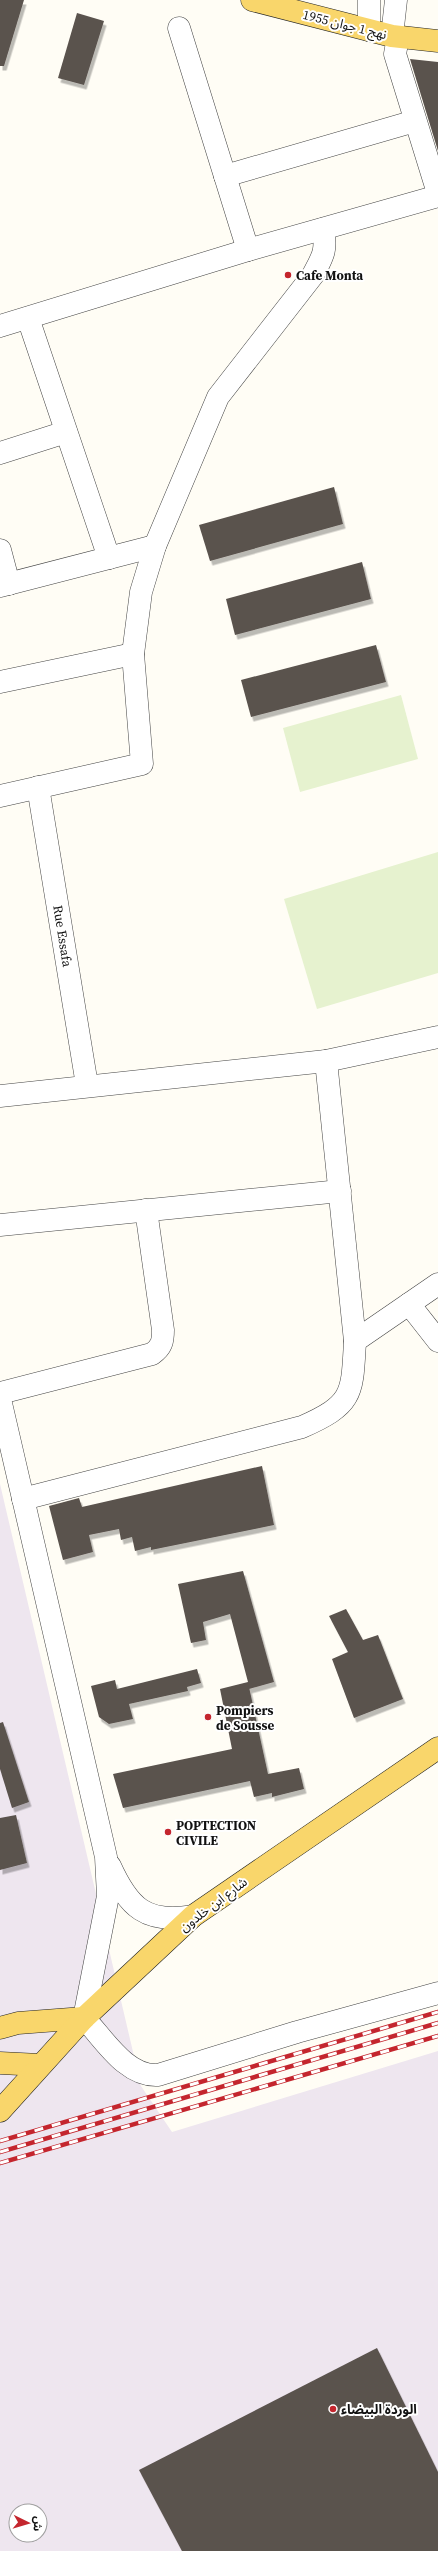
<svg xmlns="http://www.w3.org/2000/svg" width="438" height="2551" font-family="'Source Serif 4','Noto Sans Arabic',serif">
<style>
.industrial{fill:#eee6ef;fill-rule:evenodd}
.pitch{fill:#e6f2cf}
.building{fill:#5a524d;filter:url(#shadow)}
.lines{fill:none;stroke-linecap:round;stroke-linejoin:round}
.minor-casing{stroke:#444;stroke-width:23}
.major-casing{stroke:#222;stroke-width:23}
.minor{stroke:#fff;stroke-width:22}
.major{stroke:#f9d66b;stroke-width:22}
.rail-casing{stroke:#c4262e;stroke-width:4.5}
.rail{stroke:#fff;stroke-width:3;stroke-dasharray:9;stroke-linecap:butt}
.poi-dot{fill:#c4262e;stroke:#fff;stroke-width:1.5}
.labels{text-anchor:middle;stroke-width:4;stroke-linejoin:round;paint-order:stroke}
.street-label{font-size:13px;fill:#111;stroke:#fff}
.poi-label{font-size:13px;font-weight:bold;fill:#111;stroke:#fff;text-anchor:start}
</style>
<defs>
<filter id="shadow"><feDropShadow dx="2.5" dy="4.5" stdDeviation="0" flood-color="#0004"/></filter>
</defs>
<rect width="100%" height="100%" fill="#fffdf5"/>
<!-- industrial -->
<path class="industrial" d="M0 1484 141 2086 172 2132 438 2051V2551H0ZM16 2511H40V2535H16Z"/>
<!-- pitch -->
<g class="pitch">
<polygon points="401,695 418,759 300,792 283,728"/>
<polygon points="438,852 438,973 317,1009 284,899"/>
</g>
<!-- building -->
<g class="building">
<polygon points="0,0 24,0 4,66 0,66"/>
<polygon points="77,13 104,21 84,85 58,78"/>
<polygon points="410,59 438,62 438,151"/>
<polygon points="334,487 343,524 210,561 199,525"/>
<polygon points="362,562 371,599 235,635 226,599"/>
<polygon points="376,645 386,682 251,717 241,680"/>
<polygon points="262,1466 274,1525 151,1550 151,1547 135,1551 132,1537 121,1540 119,1529 89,1535 93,1552 63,1560 49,1506 79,1498 82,1507"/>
<polygon points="243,1571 274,1682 249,1689 249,1687 268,1774 299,1768 304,1789 272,1797 272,1793 254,1797 250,1781 123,1808 113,1774 232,1749 220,1689 248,1682 230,1614 203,1622 206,1640 191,1643 178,1584"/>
<polygon points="346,1609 363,1640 378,1635 403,1699 354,1718 332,1659 348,1652 329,1616"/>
<polygon points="197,1669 201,1683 187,1687 188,1691 129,1704 133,1719 109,1724 99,1717 91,1686 115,1680 117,1689"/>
<polygon points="3,1722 29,1802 12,1808 0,1769 0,1723"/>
<polygon points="16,1815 27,1863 0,1870 0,1818"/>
<polygon points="377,2348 438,2472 438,2551 182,2551 139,2470"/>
</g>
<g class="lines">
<defs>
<g id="minor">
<polyline points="179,28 248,250"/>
<polyline points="369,30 369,0"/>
<polyline points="392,36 396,0"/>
<polyline points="398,37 395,54 438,193"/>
<polyline points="225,176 415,121"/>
<polyline points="28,318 109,558"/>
<polyline points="0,326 248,250 438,196"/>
<polyline points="0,453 66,432"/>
<polyline points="0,550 9,584"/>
<polyline points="0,586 155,546"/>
<polyline points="0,682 133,654"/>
<polyline points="38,787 87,1085"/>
<path d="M0 796 142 764 133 654 141 592 155 546 218 397 313 275C323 256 327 251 323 229"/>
<polyline points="0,1096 326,1061 438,1037"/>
<polyline points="0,1225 340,1191"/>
<polyline points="409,1304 438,1341"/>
<polyline points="355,1341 438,1284"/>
<path d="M0 1393 152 1354C162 1347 163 1341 163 1330L146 1210"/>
<path d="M0 1399 106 1857 108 1896 84 2018C104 2039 126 2077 158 2075L297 2032 438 1993"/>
<path d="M23 1499 302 1427C354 1404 352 1394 355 1341L326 1061"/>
<path d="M110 1866C129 1908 146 1924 193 1916"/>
</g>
<g id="major">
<polyline points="252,0 392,36 438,41"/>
<polyline points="0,2028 18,2023 84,2018"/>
<polyline points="0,2063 40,2065"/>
<polyline points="0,2111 84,2018 193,1916 438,1748"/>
</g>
</defs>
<!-- minor casing -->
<use href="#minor" class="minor-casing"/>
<!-- major casing -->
<use href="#major" class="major-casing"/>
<!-- minor -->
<use href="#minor" class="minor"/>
<!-- major -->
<use href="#major" class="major"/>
<defs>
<g id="rail">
<polyline points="0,2141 438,2012"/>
<polyline points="0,2152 438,2023"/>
<polyline points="0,2163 438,2036"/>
</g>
</defs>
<!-- rail casing -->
<use href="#rail" class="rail-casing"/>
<!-- rail -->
<use href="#rail" class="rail"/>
</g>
<!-- markers -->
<g class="poi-dot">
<circle cx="288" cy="275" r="4"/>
<circle cx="208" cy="1717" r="4"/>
<circle cx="168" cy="1832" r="4"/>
<circle cx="333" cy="2409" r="4"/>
</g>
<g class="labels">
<!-- street labels -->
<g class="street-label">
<text transform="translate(345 24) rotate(14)" y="5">نهج 1 جوان 1955</text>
<text transform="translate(63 936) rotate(81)" y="5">Rue Essafa</text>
<text transform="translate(213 1904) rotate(-37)" y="5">شارع ابن خلدون</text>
</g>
<!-- poi labels -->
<g class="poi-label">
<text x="296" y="280">Cafe Monta</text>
<text x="216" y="1715">Pompiers<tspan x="216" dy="15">de Sousse</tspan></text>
<text x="176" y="1830">POPTECTION<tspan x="176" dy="15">CIVILE</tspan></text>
<text x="341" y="2414">الوردة البيضاء</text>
</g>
</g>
<!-- north arrow -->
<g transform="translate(28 2523) rotate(95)"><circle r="19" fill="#ffffff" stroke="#a0a0a0"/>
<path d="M0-3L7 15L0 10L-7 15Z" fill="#c4262e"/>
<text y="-6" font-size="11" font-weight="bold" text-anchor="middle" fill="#111111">ش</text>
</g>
</svg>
